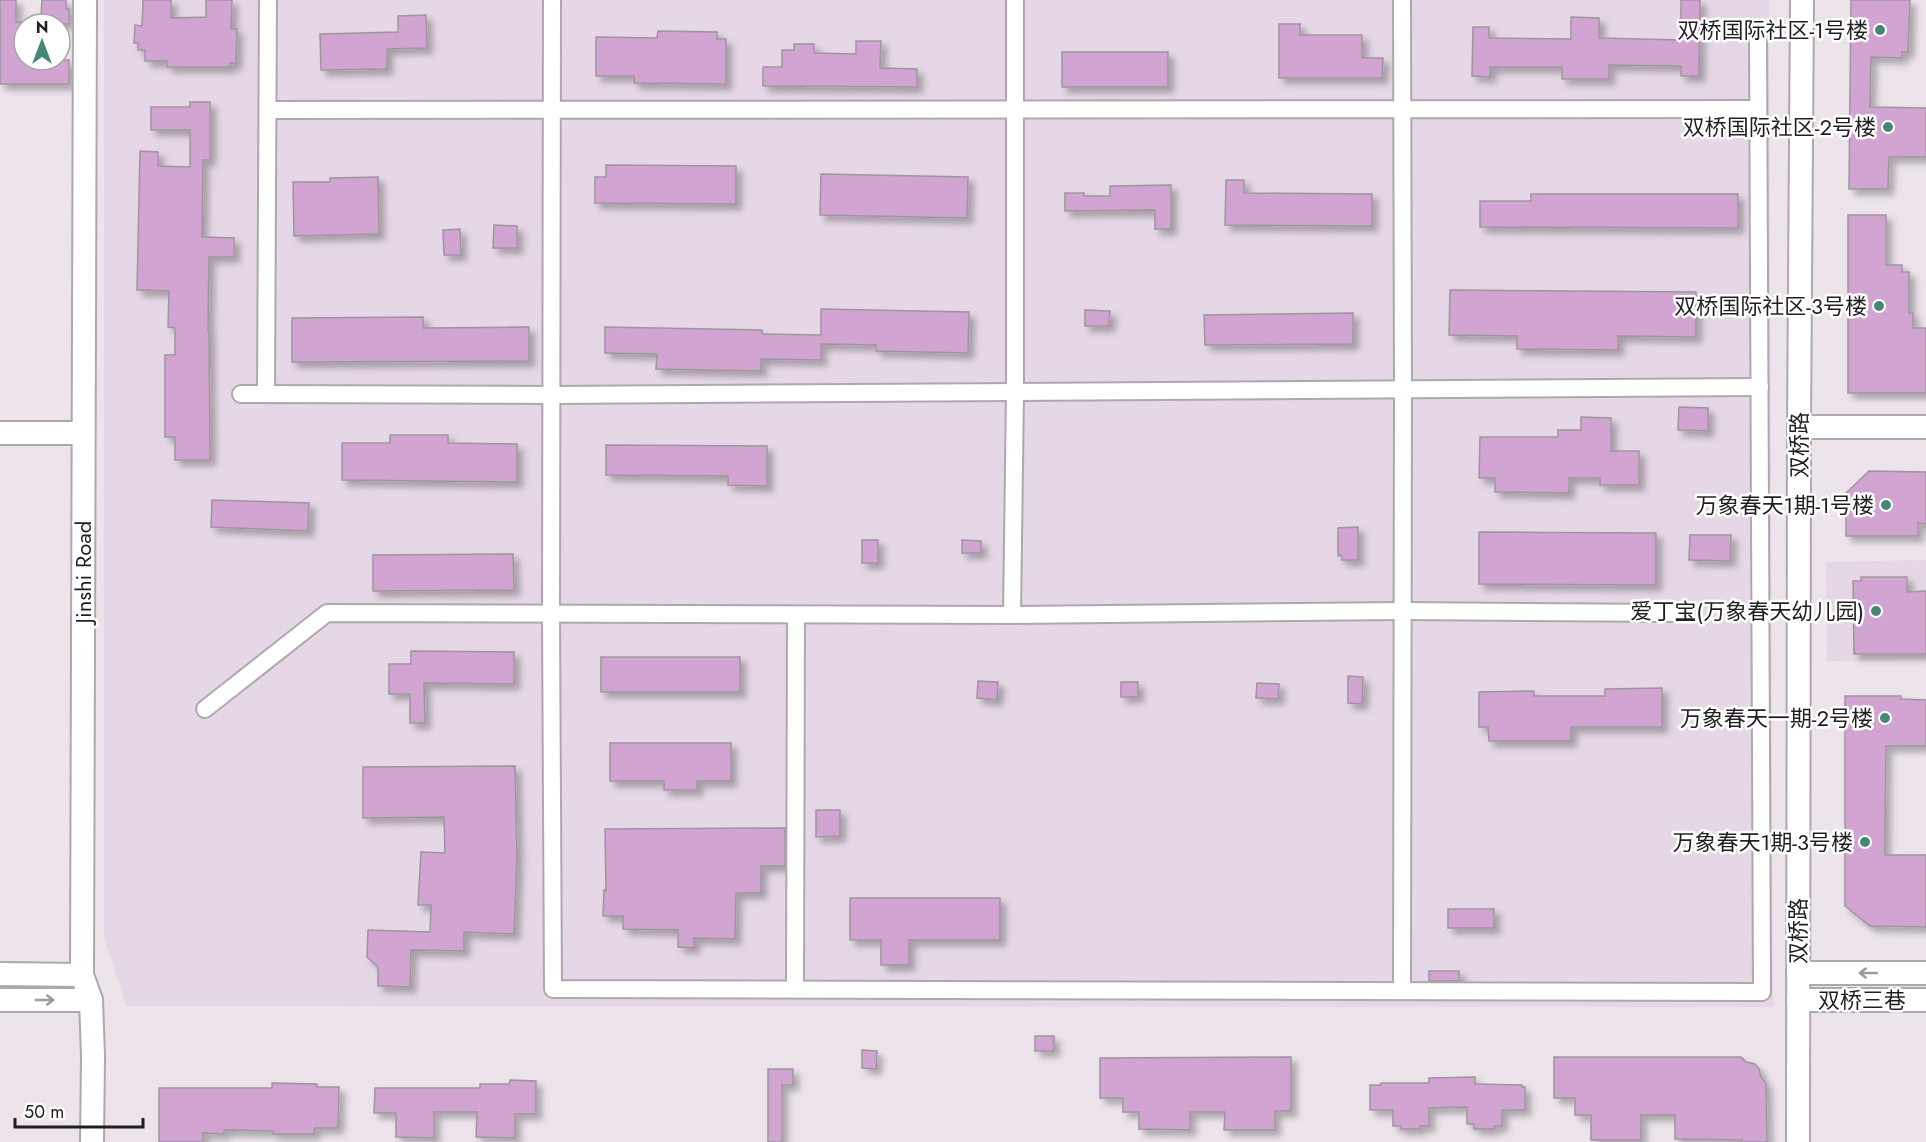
<svg xmlns="http://www.w3.org/2000/svg" width="1926" height="1142" font-family="Jost,'Noto Sans SC',sans-serif">
<style>
.built{fill:#e5d7e5}
.building{fill:#d1a4d1;stroke:#9e969e;stroke-width:1.5;filter:url(#shadow)}
.lines{fill:none;stroke-linecap:round;stroke-linejoin:round}
.street-casing{stroke:#afa7af;stroke-width:20}
.secondary-casing{stroke:#afa7af;stroke-width:26}
.street{stroke:#fff;stroke-width:16}
.secondary{stroke:#fff;stroke-width:22}
.oneway{stroke:#9b9a9b}
.poi-dot{fill:#468878;stroke:#fff;stroke-width:2}
.labels{text-anchor:middle;stroke-width:5;stroke-linejoin:round;paint-order:stroke}
.poi-label{font-size:22px;fill:#211e21;stroke:#fff;text-anchor:end}
.street-label{font-size:22px;fill:#211e21;stroke:#fff}
</style>
<defs>
<filter id="shadow"><feDropShadow dx="5.5" dy="5.5" stdDeviation="3" flood-color="#0004"/></filter>
</defs>
<rect width="100%" height="100%" fill="#ece3eb"/>
<!-- built -->
<g class="built">
<polygon points="104,0 1769,0 1773,1007 126,1006 104,937"/>
<polygon points="1926,560 1926,660 1827,661 1826,562"/>
</g>
<!-- building -->
<g class="building">
<polygon points="0,0 16,0 16,22 24,22 24,60 69,60 69,84 0,84"/>
<polygon points="42,0 66,0 66,9 69,9 69,24 50,24 51,16 41,16"/>
<polygon points="143,0 171,0 171,18 206,17 206,0 232,0 231,29 237,29 236,64 230,63 230,67 167,67 167,61 145,61 145,50 138,50 138,43 134,43 135,25 142,26"/>
<polygon points="1681,0 1700,0 1699,76 1681,76 1681,66 1609,65 1609,79 1562,79 1562,67 1490,67 1490,77 1472,76 1473,27 1489,27 1489,38 1571,39 1571,17 1599,18 1599,38 1681,40"/>
<polygon points="1851,0 1910,0 1908,52 1902,52 1902,58 1871,57 1870,107 1926,108 1926,157 1889,157 1888,189 1849,189"/>
<polygon points="426,15 427,48 387,49 387,69 321,70 320,34 398,32 398,16"/>
<polygon points="1279,24 1300,24 1300,35 1362,35 1362,58 1383,58 1382,78 1279,78"/>
<polygon points="658,31 717,32 717,39 726,39 726,84 634,83 634,76 596,76 596,37 657,38"/>
<polygon points="856,41 881,41 880,68 917,69 917,87 763,86 763,67 782,67 782,50 794,50 794,44 814,44 814,53 856,54"/>
<rect x="1062" y="52" width="106" height="35"/>
<polygon points="190,102 210,102 210,160 203,160 202,237 234,238 234,257 209,257 208,330 209,330 210,460 175,460 175,437 165,437 165,355 175,355 175,328 168,327 169,291 137,290 140,151 158,152 158,166 190,167 190,130 151,130 151,107 190,107"/>
<polygon points="606,165 736,166 736,204 595,203 595,177 606,177"/>
<polygon points="821,174 968,177 967,218 820,215"/>
<polygon points="378,177 379,234 294,236 293,182 330,182 330,178"/>
<polygon points="1226,180 1244,180 1244,193 1372,194 1372,226 1225,225"/>
<polygon points="1171,185 1171,229 1155,229 1155,210 1065,211 1065,193 1084,193 1084,196 1110,196 1110,186"/>
<polygon points="1531,194 1738,194 1738,228 1480,227 1480,201 1531,201"/>
<polygon points="1848,215 1886,215 1886,265 1902,265 1902,272 1909,272 1909,313 1913,313 1913,328 1926,328 1926,393 1848,393"/>
<polygon points="494,225 517,226 517,248 493,248"/>
<polygon points="460,229 461,255 444,255 443,230"/>
<polygon points="1450,290 1696,292 1696,337 1618,336 1618,350 1517,349 1517,336 1449,335"/>
<polygon points="821,309 969,312 968,353 876,351 876,345 821,344 821,360 761,359 761,371 656,369 657,354 605,353 605,327 762,330 762,334 821,335"/>
<polygon points="1085,310 1110,311 1109,326 1085,326"/>
<polygon points="1353,313 1353,344 1205,345 1204,315"/>
<polygon points="423,317 423,328 529,327 529,361 292,362 292,318"/>
<polygon points="1679,407 1708,408 1708,431 1678,430"/>
<polygon points="1581,417 1611,418 1611,451 1639,451 1639,485 1600,485 1600,478 1569,478 1569,493 1495,492 1495,478 1479,478 1480,437 1558,437 1558,430 1581,430"/>
<polygon points="390,435 448,435 448,443 517,444 517,482 342,480 342,443 390,443"/>
<polygon points="606,445 767,446 767,486 728,485 728,476 606,475"/>
<polygon points="1869,471 1926,472 1926,524 1918,523 1918,536 1846,536 1846,493"/>
<polygon points="212,500 309,503 308,531 211,527"/>
<polygon points="1358,527 1358,560 1342,560 1341,555 1338,556 1338,528"/>
<polygon points="1479,532 1656,533 1656,585 1479,584"/>
<polygon points="1690,535 1731,535 1730,561 1689,560"/>
<rect x="862" y="540" width="16" height="23"/>
<polygon points="962,540 981,541 981,553 962,553"/>
<polygon points="513,554 514,590 373,591 373,555"/>
<polygon points="1861,577 1907,577 1907,592 1926,591 1926,654 1854,654 1853,581 1861,581"/>
<polygon points="411,651 514,652 514,684 424,683 425,723 410,723 410,694 389,694 389,664 411,664"/>
<rect x="601" y="657" width="139" height="35"/>
<polygon points="1348,676 1363,677 1362,704 1348,703"/>
<polygon points="978,681 998,682 997,700 977,698"/>
<rect x="1121" y="682" width="17" height="15"/>
<polygon points="1257,683 1279,684 1278,699 1256,698"/>
<polygon points="1662,688 1662,727 1571,727 1571,741 1489,741 1488,727 1479,727 1479,692 1534,691 1534,696 1605,696 1605,689"/>
<polygon points="1845,696 1901,696 1901,699 1926,700 1926,746 1886,746 1885,828 1885,855 1926,855 1926,927 1870,926 1845,906"/>
<polygon points="610,743 731,743 731,781 697,781 697,790 664,790 664,781 610,781"/>
<polygon points="515,766 517,856 514,934 464,932 464,951 411,950 410,987 378,986 378,967 367,957 368,930 430,932 431,905 418,905 421,852 445,853 444,817 363,818 363,767"/>
<polygon points="816,810 840,810 840,836 816,837"/>
<polygon points="785,828 785,866 761,866 761,893 736,893 735,939 694,938 694,948 678,947 678,930 623,929 623,916 603,916 604,890 606,891 605,829"/>
<polygon points="850,898 1000,898 1000,940 909,940 909,965 881,965 881,940 850,940"/>
<rect x="1448" y="909" width="46" height="19"/>
<rect x="1429" y="971" width="30" height="10"/>
<rect x="1035" y="1036" width="19" height="15"/>
<polygon points="862,1050 877,1051 876,1069 862,1068"/>
<polygon points="1291,1057 1291,1111 1275,1111 1275,1130 1224,1130 1225,1112 1190,1112 1190,1130 1139,1129 1139,1112 1123,1112 1123,1098 1100,1098 1100,1058"/>
<polygon points="1554,1057 1741,1057 1746,1062 1755,1064 1759,1069 1761,1077 1766,1083 1767,1142 1742,1142 1742,1140 1675,1139 1675,1115 1641,1115 1641,1140 1591,1140 1591,1115 1575,1115 1575,1098 1554,1098"/>
<polygon points="768,1069 793,1069 793,1085 782,1085 782,1142 768,1142"/>
<polygon points="1475,1077 1475,1084 1522,1085 1522,1087 1525,1087 1525,1110 1502,1110 1502,1126 1494,1126 1494,1129 1474,1129 1474,1124 1467,1124 1467,1107 1429,1108 1429,1126 1420,1126 1420,1129 1401,1129 1401,1126 1393,1126 1393,1110 1370,1110 1370,1085 1381,1085 1381,1083 1429,1083 1429,1078"/>
<polygon points="510,1080 536,1081 536,1114 515,1114 515,1138 476,1137 477,1112 434,1112 434,1138 396,1137 396,1113 374,1113 375,1088 480,1088 480,1084 509,1084"/>
<polygon points="272,1083 317,1084 317,1087 339,1087 338,1128 315,1128 314,1134 273,1134 273,1131 224,1130 224,1134 203,1133 203,1142 159,1142 159,1088 272,1088"/>
</g>
<g class="lines">
<defs>
<g id="street">
<polyline points="552,0 551,615 553,989 1762,992 1758,34"/>
<polyline points="1402,0 1403,391 1402,991"/>
<polyline points="268,110 1758,109"/>
<polyline points="241,394 552,395 1760,387"/>
<polyline points="266,394 268,0"/>
<polyline points="1012,615 1015,392 1015,0"/>
<polyline points="205,709 327,613 1012,615 1402,611 1676,613"/>
<polyline points="795,989 796,615"/>
</g>
<g id="secondary">
<polyline points="85,0 82,975 91,1000 93,1056 92,1142"/>
<polyline points="1799,427 1926,427"/>
<polyline points="0,433 83,433"/>
<polyline points="1798,973 1926,973"/>
<polyline points="0,974 82,975"/>
<polyline points="0,1000 91,1000"/>
<polyline points="1798,1000 1926,1000"/>
<polyline points="1798,1142 1799,427 1802,0"/>
</g>
</defs>
<!-- street casing -->
<use href="#street" class="street-casing"/>
<!-- secondary casing -->
<use href="#secondary" class="secondary-casing"/>
<!-- street -->
<use href="#street" class="street"/>
<!-- secondary -->
<use href="#secondary" class="secondary"/>
</g>
<!-- one-way arrows -->
<defs><path id="oneway-shaft" d="M-6 0H5M1.5-3L5.5 0L1.5 3" fill="none" stroke-width="1.6" stroke-linecap="round" stroke-linejoin="round" transform="scale(1.5)"/></defs>
<g class="oneway">
<use href="#oneway-shaft" transform="translate(1868 973) rotate(180)"/>
<use href="#oneway-shaft" transform="translate(45 1000)"/>
</g>
<!-- markers -->
<g class="poi-dot">
<circle cx="1880" cy="30" r="6"/>
<circle cx="1888" cy="127" r="6"/>
<circle cx="1879" cy="306" r="6"/>
<circle cx="1886" cy="505" r="6"/>
<circle cx="1876" cy="611" r="6"/>
<circle cx="1885" cy="718" r="6"/>
<circle cx="1865" cy="842" r="6"/>
</g>
<g class="labels">
<!-- poi labels -->
<g class="poi-label">
<text x="1868" y="38">双桥国际社区-1号楼</text>
<text x="1876" y="135">双桥国际社区-2号楼</text>
<text x="1867" y="314">双桥国际社区-3号楼</text>
<text x="1874" y="513">万象春天1期-1号楼</text>
<text x="1864" y="619">爱丁宝(万象春天幼儿园)</text>
<text x="1873" y="726">万象春天一期-2号楼</text>
<text x="1853" y="850">万象春天1期-3号楼</text>
</g>
<!-- street labels -->
<g class="street-label">
<text transform="translate(1799 445) rotate(-90)" y="8">双桥路</text>
<text transform="translate(83 572) rotate(-90)" y="8">Jinshi Road</text>
<text transform="translate(1798 931) rotate(-90)" y="8">双桥路</text>
<text x="1862" y="1008">双桥三巷</text>
</g>
</g>
<!-- north arrow -->
<g transform="translate(42 42)"><circle r="28" fill="#ffffff" stroke="#a6a5a6" stroke-width="1.5"/>
<path d="M0-4.5L10 22L0 15L-10 22Z" fill="#468878"/>
<text y="-9" font-size="16" font-weight="bold" text-anchor="middle" fill="#211e21">N</text>
</g>
<!-- scale -->
<path d="M15 1118v9h128v-9" fill="none" stroke="#211e21" stroke-width="3"/>
<text x="24" y="1118" font-size="18" fill="#211e21" stroke="#ffffff" stroke-width="4.5" paint-order="stroke">50 m</text>
</svg>
